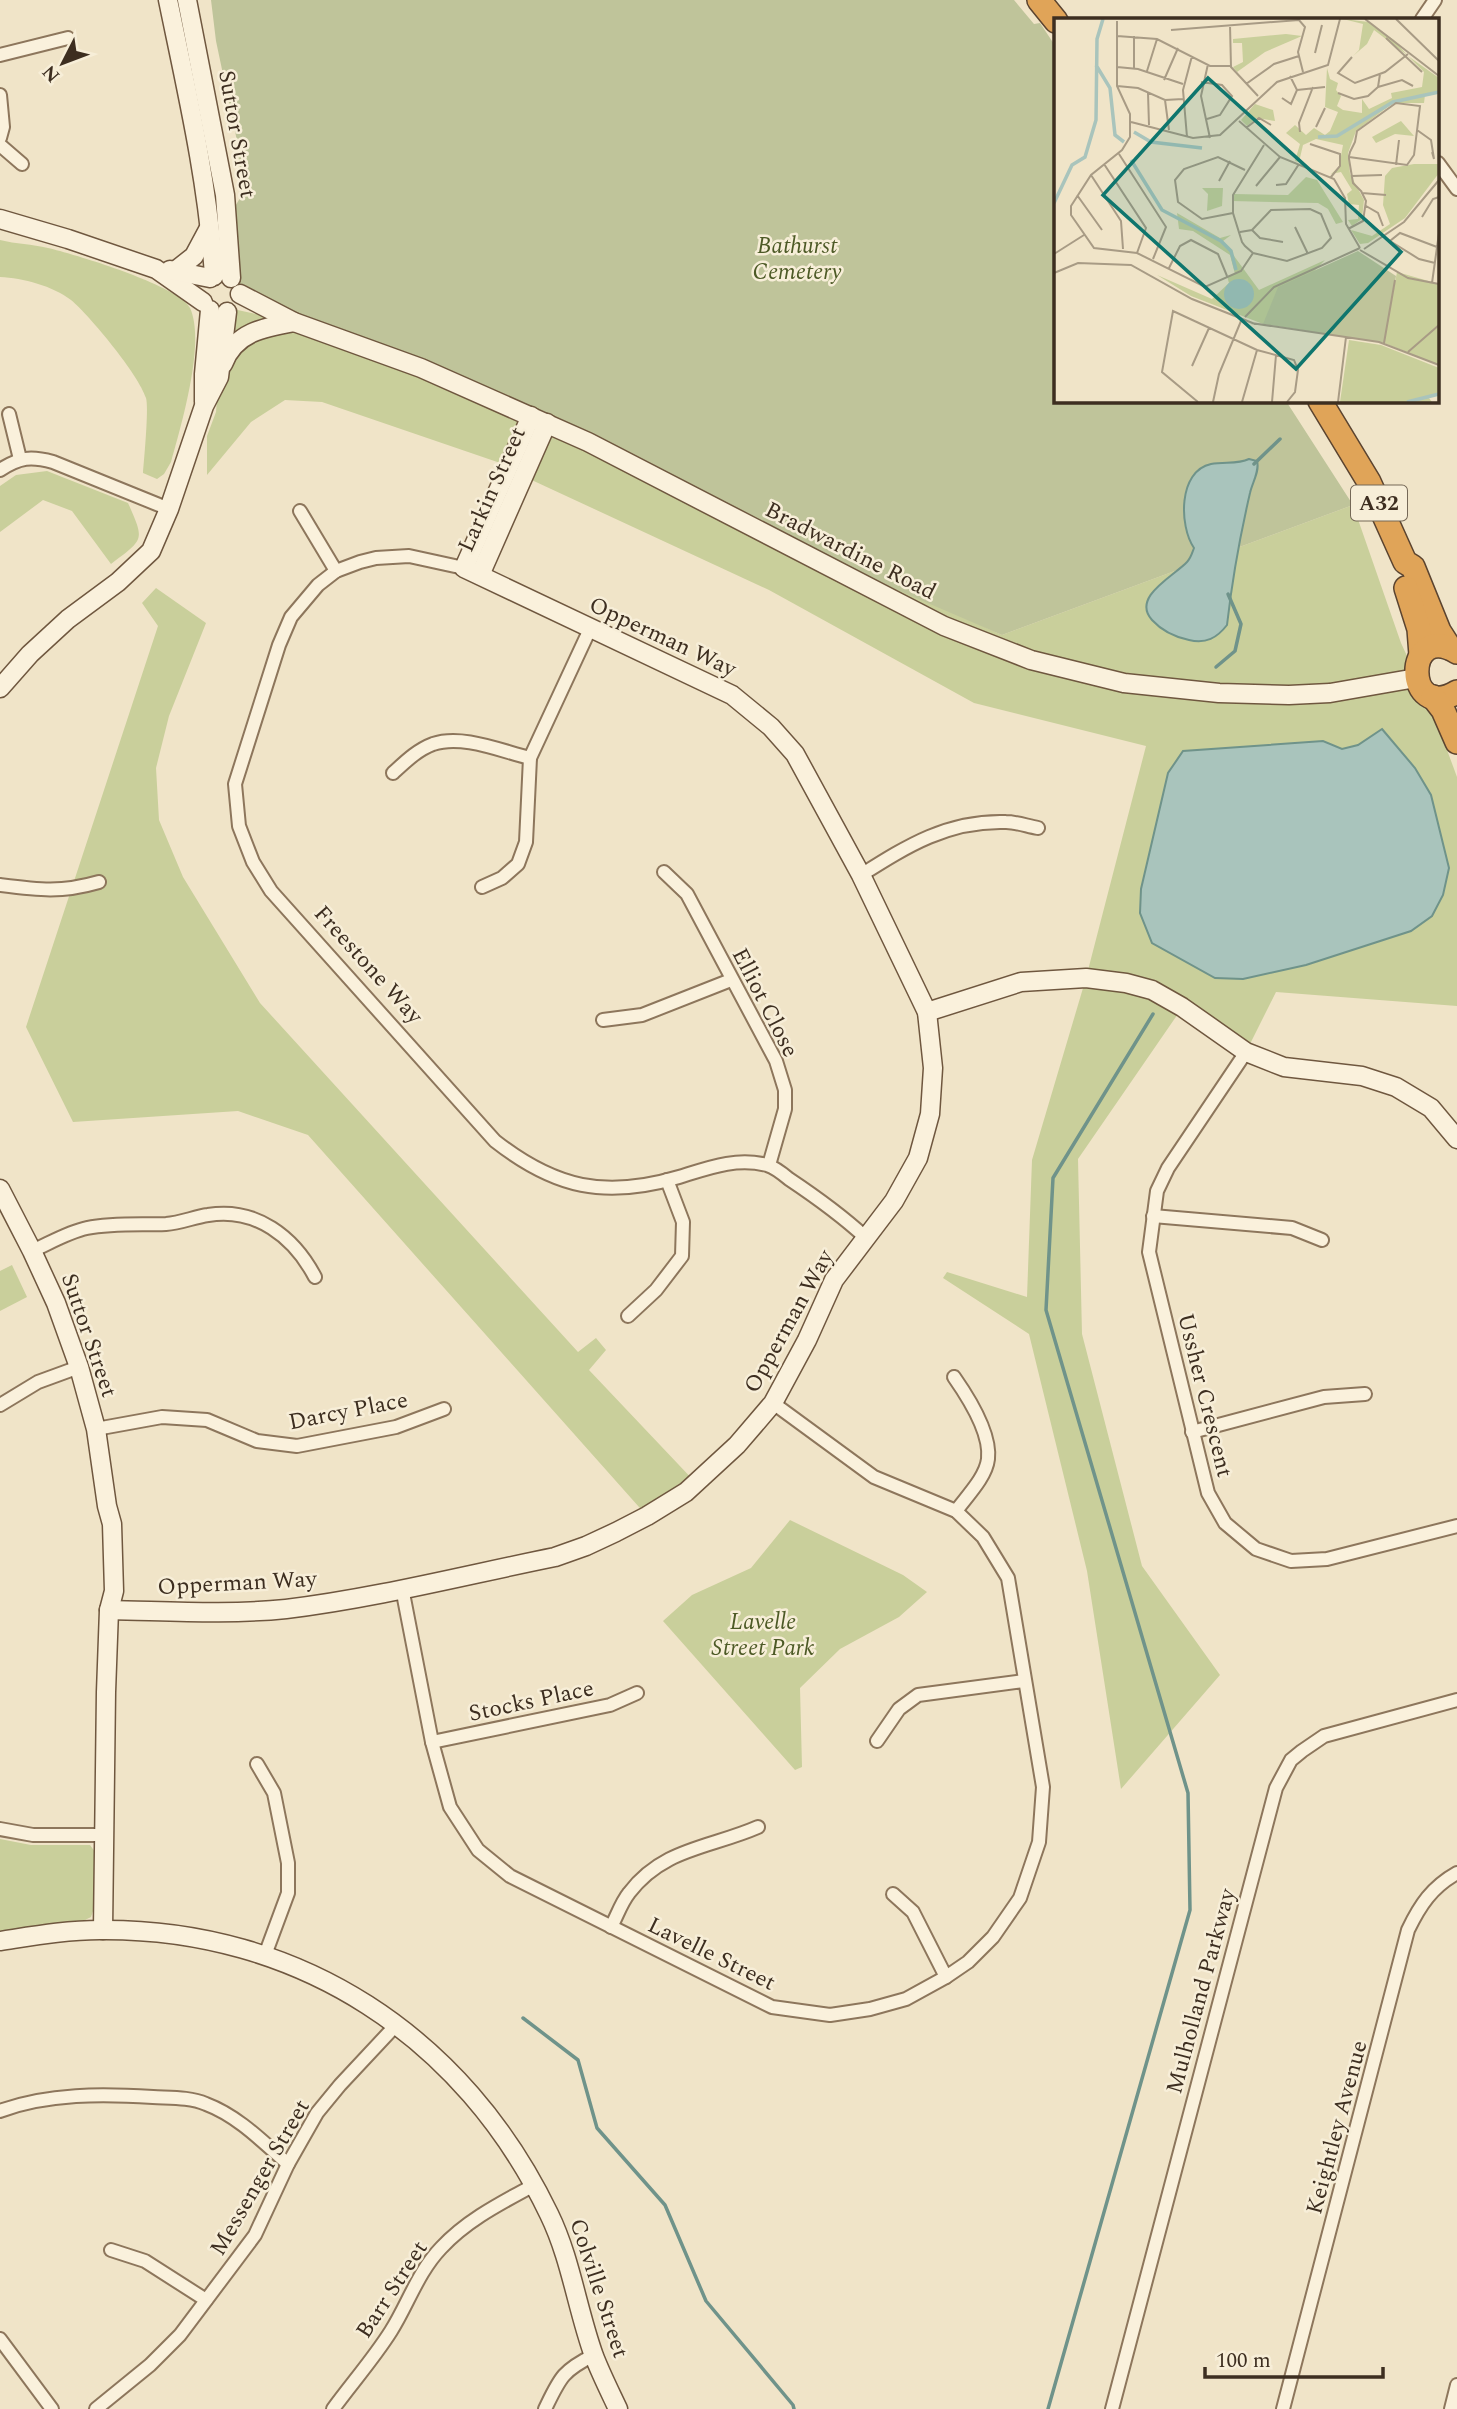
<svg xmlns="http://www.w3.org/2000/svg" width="1457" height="2409" font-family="Spectral,serif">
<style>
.green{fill:#c9cf9b}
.cemetery{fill:#bfc49a}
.water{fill:#a9c4bc;stroke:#6f938a;stroke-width:2}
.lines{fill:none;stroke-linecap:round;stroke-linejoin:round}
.stream{stroke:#6f938a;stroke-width:3.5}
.street-casing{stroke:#8d765c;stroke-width:16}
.secondary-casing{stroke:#6f573f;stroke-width:21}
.highway-casing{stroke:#5b4430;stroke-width:26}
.street{stroke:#faf1dc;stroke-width:12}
.secondary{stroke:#faf1dc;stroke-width:18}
.highway{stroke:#e0a458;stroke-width:23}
.labels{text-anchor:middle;stroke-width:5;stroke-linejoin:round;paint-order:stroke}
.shield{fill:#f7eed8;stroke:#756857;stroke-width:2}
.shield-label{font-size:21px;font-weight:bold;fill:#3d2e20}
.street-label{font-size:23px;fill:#3d2e20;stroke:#f7eed8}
.park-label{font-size:23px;font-style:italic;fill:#4d5a26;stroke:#f7eed8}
.inset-river{fill:none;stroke:#a9c4bc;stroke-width:3.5}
.inset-road{fill:none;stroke:#a89b85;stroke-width:2}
.view{fill:#0f766e;fill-opacity:0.15;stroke:#0f766e;stroke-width:3.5}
.inset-edge{fill:none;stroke:#3d2e20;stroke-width:3.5}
</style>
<rect width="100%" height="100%" fill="#f0e4c8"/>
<!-- green -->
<g class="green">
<path d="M0 240C16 244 32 244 48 248 74 254 180 286 190 308 206 342 181 426 171 462L164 474 157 479 143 473C144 460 149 408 146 398 139 375 90 316 71 300 53 286 23 278 0 277Z"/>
<polygon points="233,309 294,322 531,416 509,466 322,402 285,400 251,422 207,475 207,436 216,412 219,377"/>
<polygon points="547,423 1002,635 1353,505 1401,643 1433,712 1457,777 1457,1006 1276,992 1246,1052 1182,1008 1078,1159 1082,1334 1142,1566 1220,1675 1121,1789 1087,1571 1029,1334 943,1278 947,1272 1027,1297 1032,1160 1086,978 1146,746 974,703 769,590 523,476"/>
<path d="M47 471 128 503C145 541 144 539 111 564L72 511 43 500 0 532V486L16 475Z"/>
<polygon points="156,588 206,623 169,716 156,768 159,820 183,877 260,1003 578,1352 596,1338 606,1350 589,1370 696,1483 647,1516 308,1135 238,1111 73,1122 26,1027 158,626 142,603"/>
<polygon points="12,1265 27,1297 0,1311 0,1271"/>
<polygon points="790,1520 903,1575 927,1592 899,1617 840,1649 800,1688 802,1767 795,1770 663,1621 692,1595 751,1568"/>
<polygon points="0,1839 31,1845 90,1845 95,1852 94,1908 91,1917 81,1922 0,1932"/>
</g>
<!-- cemetery -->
<polygon class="cemetery" points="211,0 1014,0 1034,24 1040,23 1056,47 1056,401 1286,401 1353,505 1002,635 754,528 588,441 323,333 239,288 235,282 227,220 243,193 236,136 216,41"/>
<!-- water -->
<g class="water">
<path d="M1249 459 1257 461C1260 471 1252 483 1250 493 1240 536 1232 581 1227 625 1217 638 1206 644 1189 640 1175 637 1162 631 1152 620 1131 597 1174 576 1187 562 1191 558 1192 553 1194 548 1179 526 1178 471 1211 464 1224 461 1237 465 1249 459Z"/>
<polygon points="1382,729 1415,768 1431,795 1449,868 1443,895 1432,916 1411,931 1306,965 1243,979 1215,978 1152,943 1140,913 1141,889 1168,773 1183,751 1323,741 1342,749 1358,745"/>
</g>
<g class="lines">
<!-- stream -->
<g class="stream">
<polyline points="1254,464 1280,439"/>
<polyline points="1216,667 1235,651 1241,624 1228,594"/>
<polyline points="523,2018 578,2060 597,2128 665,2205 706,2301 793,2405 794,2409"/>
<polyline points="1048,2409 1190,1910 1188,1793 1046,1310 1053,1178 1153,1014"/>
</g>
<defs>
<g id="street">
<polyline points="1422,19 1435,0"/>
<polyline points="0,55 68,38"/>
<polyline points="0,95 3,127 0,138"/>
<polyline points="0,145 22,164"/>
<polyline points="1438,163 1457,189"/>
<polyline points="9,414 20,459"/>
<path d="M0 470C20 457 31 456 53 462L169 509"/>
<polyline points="300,511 336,571"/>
<path d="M464 568 409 556 376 558 360 562 336 571 318 585 291 617 279 645 235 784 239 826 253 862 271 891 495 1141C555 1188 605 1199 679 1177 708 1168 736 1157 767 1165 774 1167 783 1174 789 1179 816 1197 841 1215 865 1237"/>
<path d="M393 773C405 762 417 750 433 744 462 734 501 751 530 758"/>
<polyline points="664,872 687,894 776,1061 785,1090 785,1109 769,1165"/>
<path d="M861 875C907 846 948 820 1006 822 1016 822 1027 826 1038 828"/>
<path d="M0 885C39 890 61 893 99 882"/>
<polyline points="482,887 502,878 518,864 526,842 530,758 590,629"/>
<polyline points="603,1020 642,1015 731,980"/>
<polyline points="1246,1052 1168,1168 1157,1191 1149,1252 1208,1493 1225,1523 1256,1549 1291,1561 1327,1559 1457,1526"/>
<polyline points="1153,1216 1292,1228 1322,1240"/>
<path d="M32 1251C50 1243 68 1232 87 1228 113 1223 140 1225 166 1224 181 1223 194 1217 208 1215 256 1207 294 1237 315 1277"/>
<polyline points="628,1316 656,1290 682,1256 683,1222 667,1180"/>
<path d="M954 1377C968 1397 991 1433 988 1459 986 1477 967 1496 956 1511"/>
<polyline points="0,1405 38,1382 79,1367"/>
<polyline points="96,1429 162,1417 207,1420 257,1441 297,1446 396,1427 444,1409"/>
<polyline points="1192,1432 1324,1397 1365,1394"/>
<polyline points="402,1588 432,1742 450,1807 478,1850 510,1876 772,2007 830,2015 870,2009 906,1999 946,1977 968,1962 993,1937 1020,1898 1039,1842 1043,1787 1008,1578 983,1537 956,1511 874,1477 773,1403"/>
<polyline points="877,1741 899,1709 918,1695 1024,1681"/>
<polyline points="432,1742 610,1705 637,1693"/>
<polyline points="257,1764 274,1793 288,1863 288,1893 265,1955"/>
<polyline points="0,1829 33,1835 105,1835"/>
<polyline points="893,1894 913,1912 946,1977"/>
<path d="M611 1927C617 1916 621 1903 629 1893 663 1848 710 1848 758 1827"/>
<path d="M0 2111C48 2093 103 2094 153 2097 170 2098 190 2097 206 2104 238 2116 263 2142 288 2164"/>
<polyline points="111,2250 145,2261 206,2300"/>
<polyline points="0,2339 52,2409"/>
<polyline points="96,2409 150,2365 180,2335 255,2235 288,2164 317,2113 340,2085 397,2024"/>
<path d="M333 2409C352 2383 374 2358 391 2331 408 2304 418 2272 441 2248 467 2220 501 2203 534 2185"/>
<path d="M545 2409C560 2378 562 2371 594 2355"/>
<polyline points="1112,2409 1276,1788 1291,1760 1302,1751 1324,1736 1457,1700"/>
<path d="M1283 2409 1408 1930C1420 1905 1432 1887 1457 1873"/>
<polyline points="1451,2409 1457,2385"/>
</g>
<g id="secondary">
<path d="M168 0C187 92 208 182 214 276"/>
<polyline points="187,0 225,195 231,278"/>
<polyline points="0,219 68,239 156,269 203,302"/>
<polyline points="170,270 210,278"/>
<polyline points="175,271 194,256 209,228"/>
<polyline points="240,294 294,322 421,368 588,442 944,626 1031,660 1124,683 1219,693 1289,695 1330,693 1416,678"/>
<path d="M223 364C235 332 265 327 294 322"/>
<polyline points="204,402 204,374 210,310"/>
<polyline points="480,575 547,423"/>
<polyline points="0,688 30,654 68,619 118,582 151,551 169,509 204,406 219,377 227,312"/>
<polyline points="927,1012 1021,982 1086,978 1126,983 1152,990 1182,1007 1246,1052 1284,1067 1362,1076 1396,1087 1431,1108 1457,1139"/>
<polyline points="0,1189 32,1251 56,1303 79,1367 96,1429 107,1506 112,1524 114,1591 109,1610 106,1692 103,1930"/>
<path d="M109 1610C168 1611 228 1615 286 1609 376 1598 466 1575 555 1557L586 1546 616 1532 647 1516 686 1492 737 1445 773 1403 807 1340 834 1280 894 1201 918 1158 930 1114 933 1068 927 1012 861 875 795 754 771 727 732 695 464 568 531 416"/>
<path d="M0 1941C33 1936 66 1930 100 1930 299 1928 464 2037 549 2214 571 2259 577 2309 594 2356 601 2374 610 2392 618 2409"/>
</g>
<g id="highway">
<polyline points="1039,0 1056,21"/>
<polyline points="1320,401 1369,482 1405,562 1413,567 1439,631 1450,648"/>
<polyline points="1406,588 1419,629 1421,655"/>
<path d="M1457 652C1403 620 1404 724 1457 692"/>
<polyline points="1433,697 1443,710 1457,742"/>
</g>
</defs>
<!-- street casing -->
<use href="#street" class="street-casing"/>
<!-- secondary casing -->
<use href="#secondary" class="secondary-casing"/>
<!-- highway casing -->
<use href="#highway" class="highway-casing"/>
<!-- street -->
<use href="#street" class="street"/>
<!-- secondary -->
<use href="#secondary" class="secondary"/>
<!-- highway -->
<use href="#highway" class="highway"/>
</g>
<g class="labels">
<!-- shield labels -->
<rect class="shield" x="1351" y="485.5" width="56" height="35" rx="5"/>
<g class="shield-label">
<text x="1379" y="510">A32</text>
</g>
<!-- street labels -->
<g class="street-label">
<text transform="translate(238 134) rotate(80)" y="8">Suttor Street</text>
<text transform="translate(491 489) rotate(-66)" y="8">Larkin Street</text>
<text transform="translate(851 550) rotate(27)" y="8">Bradwardine Road</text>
<text transform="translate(663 636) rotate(25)" y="8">Opperman Way</text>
<text transform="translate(369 964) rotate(48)" y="8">Freestone Way</text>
<text transform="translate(766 1002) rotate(63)" y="8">Elliot Close</text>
<text transform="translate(788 1321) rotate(-61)" y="8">Opperman Way</text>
<text transform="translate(90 1335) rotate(71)" y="8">Suttor Street</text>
<text transform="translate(1206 1395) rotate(76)" y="8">Ussher Crescent</text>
<text transform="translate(348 1410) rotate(-11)" y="8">Darcy Place</text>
<text transform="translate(237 1582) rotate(-3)" y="8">Opperman Way</text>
<text transform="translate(531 1700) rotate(-12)" y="8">Stocks Place</text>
<text transform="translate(712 1953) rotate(26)" y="8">Lavelle Street</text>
<text transform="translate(1200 1991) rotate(-75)" y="8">Mulholland Parkway</text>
<text transform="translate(1336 2127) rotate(-75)" y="8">Keightley Avenue</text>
<text transform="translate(259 2177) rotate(-60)" y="8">Messenger Street</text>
<text transform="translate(600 2288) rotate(72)" y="8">Colville Street</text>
<text transform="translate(391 2289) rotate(-57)" y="8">Barr Street</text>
</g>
<!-- park labels -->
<g class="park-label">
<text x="797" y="253">Bathurst<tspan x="797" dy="26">Cemetery</tspan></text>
<text x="763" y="1629">Lavelle<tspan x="763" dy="26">Street Park</tspan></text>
</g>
</g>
<!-- overview -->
<g transform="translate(1054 18)">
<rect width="385" height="385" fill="#f0e4c8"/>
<path d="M289 1 315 4 340 22 353 37 320 12 313 26 299 38 305 32 309 6ZM232 16 248 18 211 34 183 54 179 49 189 44 188 25H179V21ZM354 38 385 60V75L371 77 370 85H339L302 113 294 135 296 156 310 182 308 201 298 208 294 202 304 201 305 187 295 186 293 176 298 172 287 154 277 156 285 149 289 127 262 121 249 127 245 144 241 143 246 126 232 115 241 107 252 117 260 110 271 117 276 113 284 94 271 89 273 50 276 61 284 65 282 72 287 78 283 88 289 92 308 95V81L315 91 338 80 337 75 368 69 370 54ZM201 86 219 92 221 103 203 100 193 108 187 102ZM347 103 360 118 341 116 322 125 318 119ZM360 146H385V155L351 200 314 225 306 226 297 212 318 218 336 206 329 187 331 158 338 150ZM252 159 263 162 289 204 282 206 274 191 264 185 178 183 179 176 234 177ZM169 170 168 188 153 193 154 176 148 170ZM123 195 166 220 177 217 169 223 205 272 271 242 209 306 137 278 103 257 158 281 175 265 173 258 181 256 176 237 139 213 125 211ZM343 254 385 266V347L330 325ZM295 322 327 327 385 350V374L375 380 378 384H286Z" fill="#c9cf9b"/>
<path d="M304 233 342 258 330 325 209 306 224 269Z" fill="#bfc49a"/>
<path d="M170 276a15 15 0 1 1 30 0a15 15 0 1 1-30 0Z" fill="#a9c4bc"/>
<path class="inset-river" d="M42 47 56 70 61 117 70 124M80 114 97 124 148 130M264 119 283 118 339 84 385 74M77 142 108 192 167 223 177 233 182 252M0 185 18 147 31 139 42 102 43 21 49 1M353 384 385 376"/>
<path class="inset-road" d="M311 1 385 58M342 1 385 43M63 3V68L76 96V119L68 132 37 157 17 188V197L40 230 83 235 151 269 187 253 199 235M176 7 177 49 204 78M117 12 245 2 251 9 244 34 249 54M63 18 103 21 156 48H177M332 20 368 54M261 35 268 7M298 39 284 55 301 65 331 54 354 36M154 46 147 78 156 120M63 49 84 51 129 66M80 50V18M93 53 103 21M110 62 124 30M147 64 168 67 178 78 166 97 153 101M192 66 220 46 245 38M63 68 84 70 111 82 129 81M324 69 348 62 359 68M243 72 271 69M94 75 95 107M284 75 300 81 314 78 324 69 326 56M228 80 237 86 243 72 236 58M111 82 115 112M185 103 226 139 280 161 291 180 292 206 306 230M77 104 139 120 166 117 223 64 274 47 286 1M262 109 271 90M192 110 205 100 217 107M363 112 377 122 380 141 378 134M246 114 245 105 259 69M133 119 129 72 138 38M256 126 286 136V148L277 159M65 136 112 209 99 241M295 139 353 147 360 137 366 88 342 85 303 113 301 124 296 134 295 138V141L299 165 308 174M50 146 92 210 83 235M342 147 345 122M37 157 67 203 69 231M298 158 328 157M165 163 176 143M222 167 232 166 245 146M202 168 226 139M308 175 332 177M23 177 48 212M312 188 324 195 329 208M179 195 148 201 124 184 121 162 130 151 164 139 191 152M368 199 379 181 385 179M241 209 254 236M294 211 309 203 312 183 307 173M198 212 206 220 229 224M186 214 198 212 217 192 256 191 267 196 277 220 268 230 233 243 199 235 191 228 188 224 179 195V177L210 127M310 231 350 204 385 162M306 232 354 260 385 266M0 236 30 217M381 245 365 241 336 223 346 215 383 229M115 250 126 228 137 222 164 236 173 258M0 255 24 245 77 247 138 281 201 306M378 265 385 215M191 299 220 269 306 230M197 305 325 324 385 347M330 325 341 262M354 334 385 307M138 348 155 310M144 384 108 354 119 293 203 332 240 342 244 352 241 374 233 384M159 384 165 356 187 303M188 384 203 332M218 384 222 337M284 384 292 319"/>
<path class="view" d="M154 60 347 234 242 351 49 177Z"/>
<rect width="385" height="385" class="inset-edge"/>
</g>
<!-- north arrow -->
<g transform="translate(63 63) rotate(228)" stroke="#f7eed8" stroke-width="5" paint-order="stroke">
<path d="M0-5L12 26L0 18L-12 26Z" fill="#3d2e20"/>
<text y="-10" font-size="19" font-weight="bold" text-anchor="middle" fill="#3d2e20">N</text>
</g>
<!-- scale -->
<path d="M1205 2367v10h178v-10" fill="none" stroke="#3d2e20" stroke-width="3.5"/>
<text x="1216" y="2367" font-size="21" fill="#3d2e20" stroke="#f7eed8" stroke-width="5" paint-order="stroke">100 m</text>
</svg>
